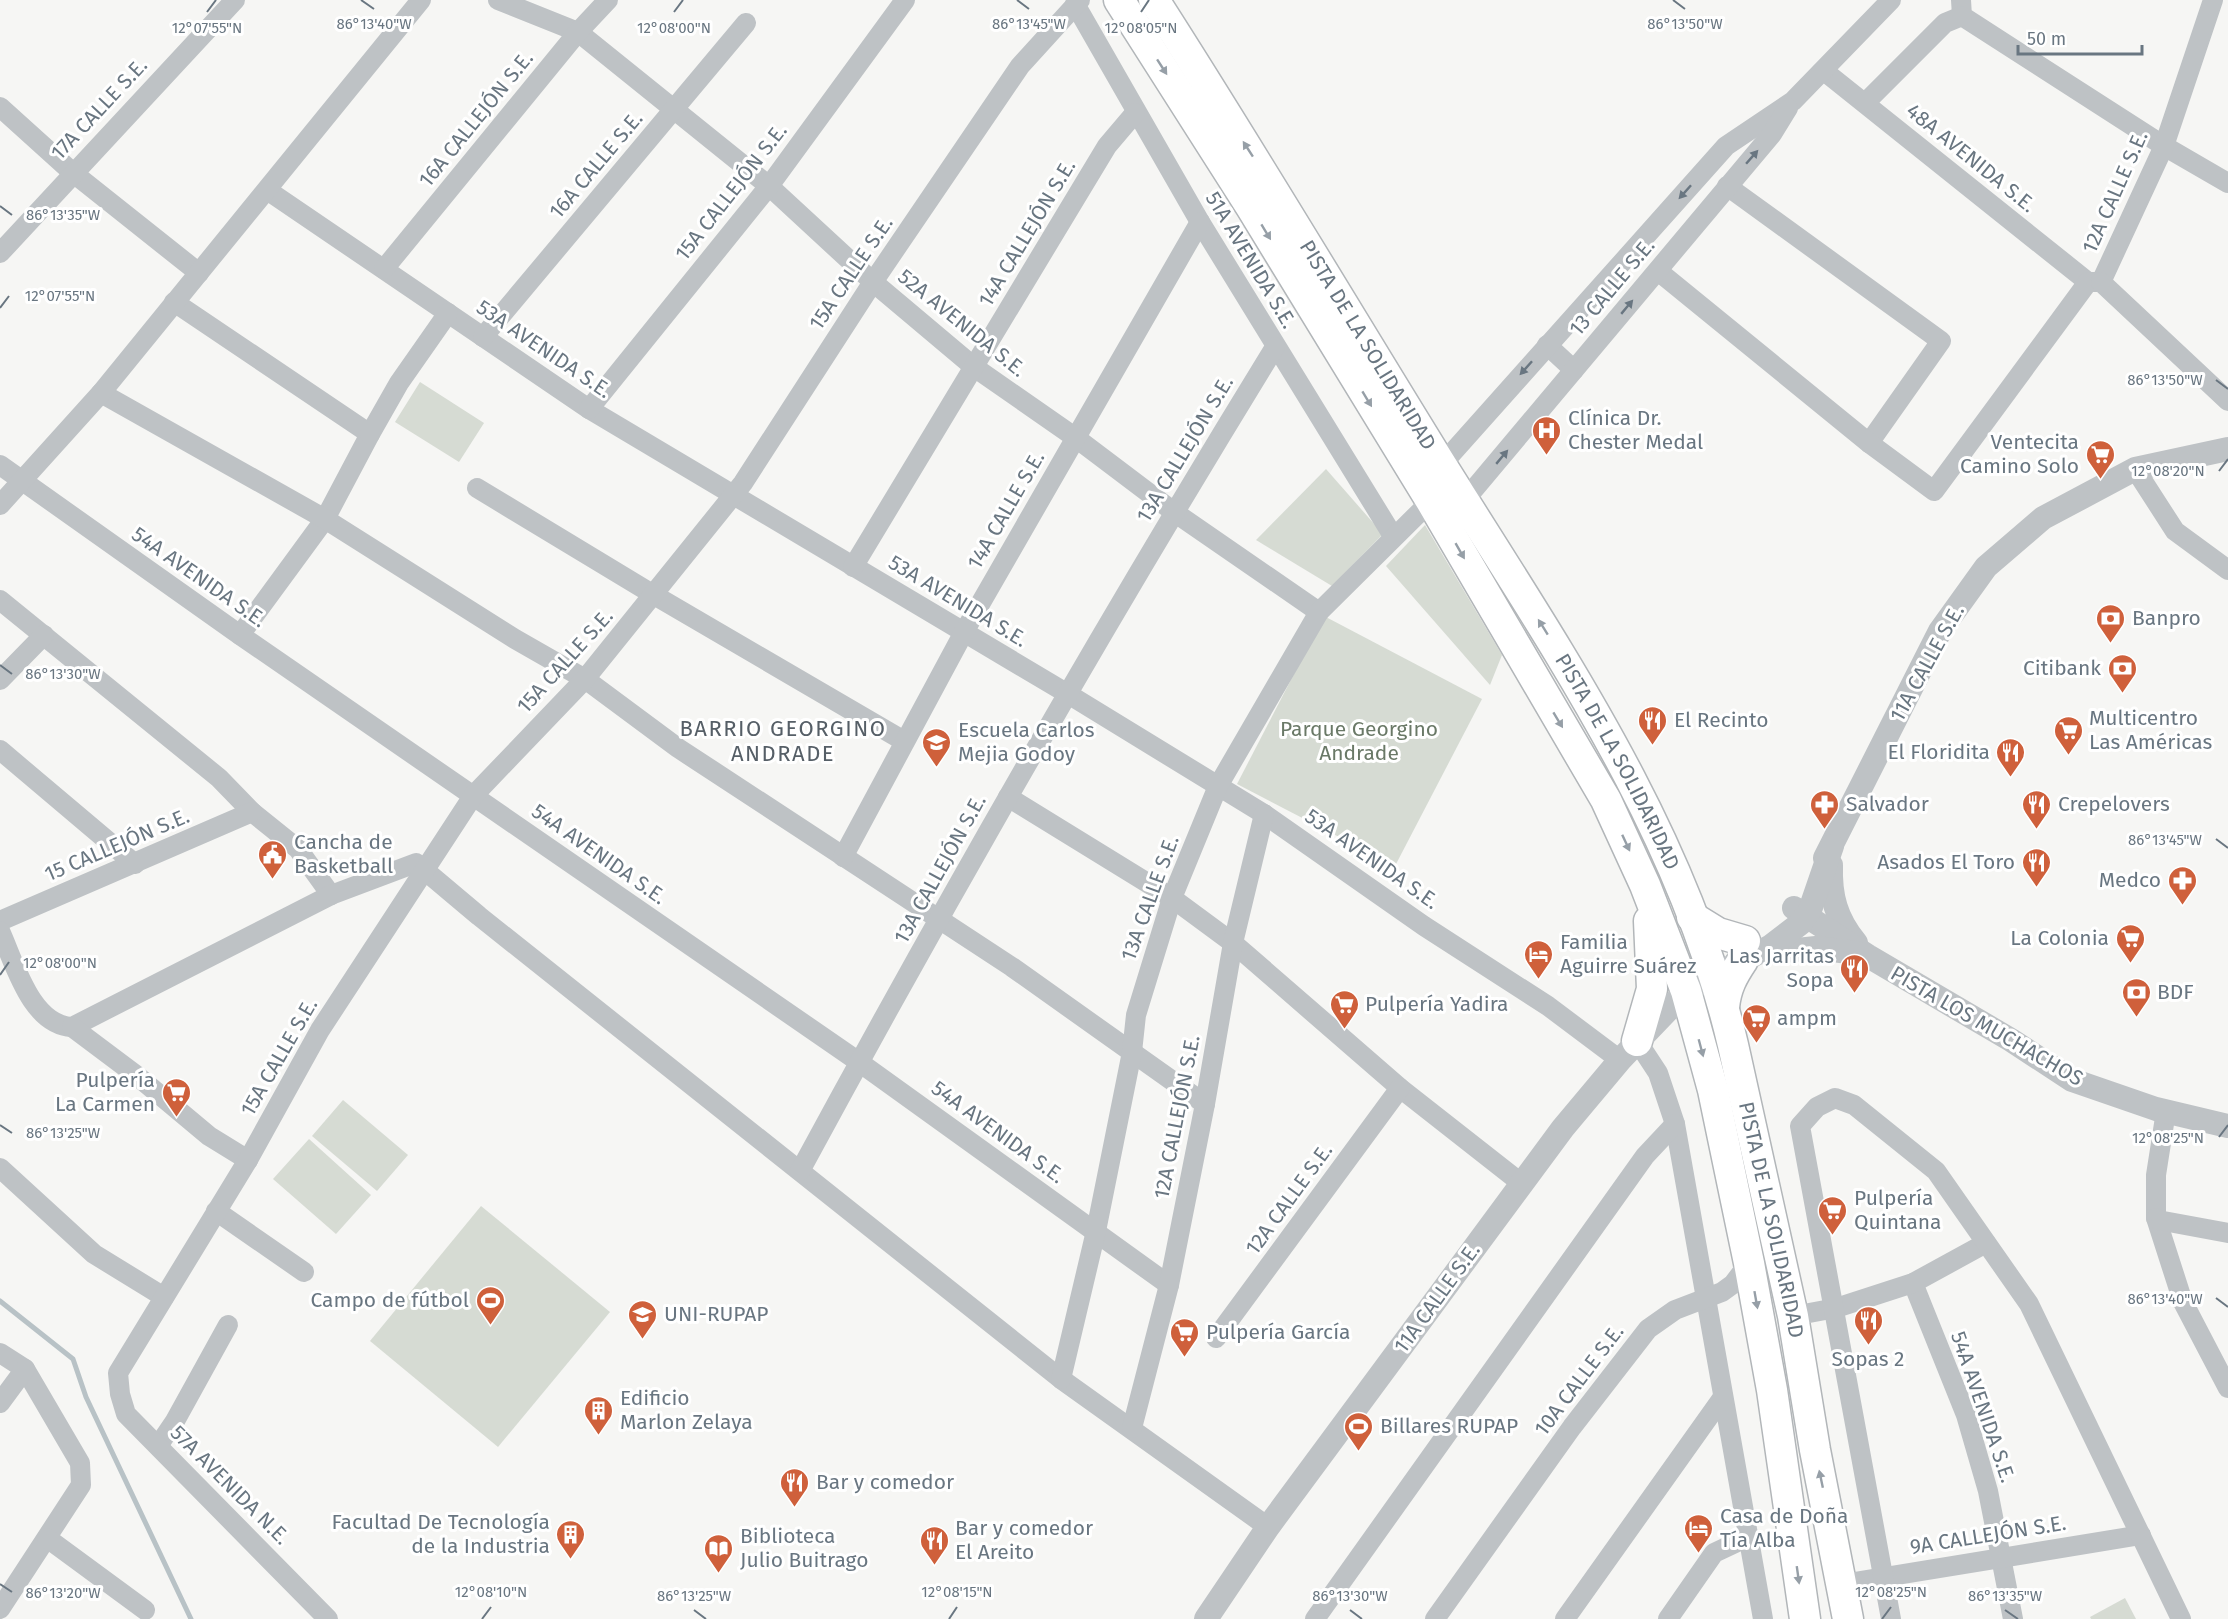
<svg xmlns="http://www.w3.org/2000/svg" width="2228" height="1619" font-family="'Fira Sans',sans-serif">
<style>
.green{fill:#d6dbd3}
.lines{fill:none;stroke-linecap:round;stroke-linejoin:round}
.stream{stroke:#b8c2c6;stroke-width:5}
.primary-casing{stroke:#b2b6b9;stroke-width:33}
.minor{stroke:#bec2c5;stroke-width:20}
.tertiary{stroke:#bec2c5;stroke-width:24}
.primary{stroke:#fff;stroke-width:30}
.oneway{fill:#969fa7}
.oneway2{fill:#697681}
.ticks{fill:none;stroke:#697681;stroke-width:2}
.labels{text-anchor:middle;stroke-width:6;stroke-linejoin:round;paint-order:stroke}
.street-label{font-size:21px;fill:#697681;stroke:#fff}
.poi-label{font-size:21px;fill:#697681;stroke:#fff;text-anchor:start}
.park-label{font-size:21px;fill:#6a7967;stroke:#fff}
.neighbourhood-label{font-size:22px;letter-spacing:1.5px;fill:#565f67;stroke:#fff}
.ticks-label{font-size:15px;text-anchor:middle;fill:#697681;stroke:#fff;stroke-width:6;stroke-linejoin:round;paint-order:stroke}
</style>
<rect width="100%" height="100%" fill="#f6f6f4"/>
<!-- green -->
<g class="green">
<polygon points="420,382 484,423 459,462 395,422"/>
<polygon points="1326,469 1383,534 1332,586 1256,540"/>
<polygon points="1425,525 1502,655 1490,685 1386,566"/>
<polygon points="1324,616 1482,699 1395,866 1237,784"/>
<polygon points="343,1100 408,1155 377,1191 312,1136"/>
<polygon points="309,1139 371,1195 336,1234 273,1179"/>
<polygon points="481,1206 610,1312 498,1447 370,1341"/>
<polygon points="2125,1598 2136,1619 2091,1619 2090,1617"/>
</g>
<g class="lines">
<!-- stream -->
<polyline class="stream" points="0,1301 73,1359 86,1397 191,1619"/>
<defs>
<g id="primary">
<polyline points="1119,0 1251,207 1431,501 1606,800 1645,885 1686,991 1713,1090 1749,1263 1772,1390 1805,1619"/>
<path id="s1" d="M1154 0C1253 154 1346 311 1442 466 1557 650 1683 831 1733 1045L1793 1316 1815 1450 1848 1619"/>
<polyline points="1692,917 1718,933 1745,941"/>
<path d="M1724 1007C1726 987 1733 975 1743 960"/>
<polyline points="1637,1041 1652,989 1649,921"/>
</g>
</defs>
<!-- primary casing -->
<use href="#primary" class="primary-casing"/>
<!-- minor -->
<g class="minor">
<polyline points="498,0 578,32 769,186 873,282 974,367 1076,438 1174,512 1319,612"/>
<polyline points="1961,0 1962,16 2164,146 2228,183"/>
<polyline points="1075,4 1200,222 1393,536"/>
<polyline points="1824,71 2088,282"/>
<polyline points="1865,103 1945,23 1962,16"/>
<polyline points="0,107 72,172 199,273"/>
<polyline points="1727,186 1941,341 1869,443"/>
<polyline points="267,190 589,409 1068,694 1264,814 1424,926 1548,1006 1620,1060"/>
<polyline points="0,253 235,0"/>
<polyline points="384,269 578,32 608,0"/>
<polyline points="1658,271 1869,443 1934,491 2088,282 2101,282"/>
<polyline points="2101,282 2164,146 2213,0"/>
<polyline points="2101,282 2228,401"/>
<polyline points="174,302 370,434 325,519 240,635"/>
<polyline points="483,337 746,23"/>
<polyline points="1547,345 1574,370"/>
<polyline points="101,393 325,519 515,639 585,679 678,748 1012,967 1205,1104"/>
<polyline points="589,409 769,186 905,0"/>
<polyline points="370,434 399,383 448,313"/>
<polyline points="0,465 240,635 859,1062 1169,1285"/>
<polyline points="2135,469 2175,531 2228,570"/>
<polyline points="1436,471 1726,146 1793,101 1891,0"/>
<polyline points="477,488 654,595 904,741"/>
<polyline points="1455,504 1464,501 1772,134 1788,108"/>
<polyline points="0,505 101,393 421,0"/>
<polyline points="853,567 1107,146 1135,113"/>
<polyline points="0,600 219,778 252,812 298,849 331,895"/>
<polyline points="0,680 44,635"/>
<polyline points="0,750 135,864"/>
<polyline points="1008,797 1172,898 1233,943 1400,1088 1521,1183"/>
<polyline points="843,857 964,632 1200,222"/>
<polyline points="0,921 252,812"/>
<path d="M0 931C15 964 31 1025 72 1027L331 895 416 863 479 916 1061 1379 1268 1527"/>
<polyline points="72,1027 136,1075 209,1136 248,1160"/>
<polyline points="1637,1041 1658,1073 1675,1124 1763,1619"/>
<polyline points="2166,1111 2156,1175 2156,1218 2183,1302 2228,1388"/>
<polyline points="0,1168 94,1254 164,1297"/>
<path d="M800 1171C951 892 1109 617 1275 347"/>
<polyline points="216,1211 304,1272"/>
<polyline points="2156,1218 2158,1220 2228,1233"/>
<polyline points="1913,1283 1966,1415 1988,1491 2013,1619"/>
<polyline points="1793,1316 1836,1308 1913,1283 1986,1243"/>
<polyline points="1216,1338 1400,1088"/>
<polyline points="0,1353 25,1369 80,1463 81,1485 0,1609"/>
<polyline points="1061,1379 1096,1231 1132,1052 1136,1015 1172,898 1218,786 1319,612 1431,501"/>
<polyline points="0,1403 25,1369"/>
<polyline points="1132,1428 1169,1285 1205,1104 1233,943 1264,814"/>
<polyline points="158,1446 175,1421 228,1325"/>
<polyline points="47,1538 145,1610"/>
<polyline points="1842,1584 2141,1535"/>
<polyline points="328,1619 126,1414 120,1394 118,1373 248,1160 320,1030 473,796 585,679 743,483 873,282 1020,66 1080,0"/>
<polyline points="1315,1619 1645,1156 1675,1124"/>
<polyline points="1435,1619 1572,1427 1648,1329 1675,1310 1722,1292 1733,1284 1749,1263"/>
<polyline points="1565,1619 1723,1397"/>
<polyline points="1668,1619 1714,1553 1748,1537"/>
<polyline points="1891,1619 1800,1126 1817,1107 1835,1098 1854,1105 1936,1171 2029,1304 2181,1619"/>
</g>
<!-- tertiary -->
<g class="tertiary">
<polyline points="1825,858 1940,631 1986,567 2043,518 2135,469 2228,449"/>
<path d="M1831 865C1830 896 1836 919 1856 943"/>
<polyline points="1794,908 1868,956 2011,1040 2072,1080 2156,1109 2228,1126"/>
<polyline points="1766,953 1816,948 1857,953"/>
<polyline points="1206,1619 1268,1527 1563,1128 1620,1060 1686,991 1771,946 1801,923 1810,910 1832,846"/>
</g>
<!-- primary -->
<use href="#primary" class="primary"/>
</g>
<!-- one-way arrows -->
<defs><path id="oneway-solid" d="M-6-.8H1V-3.2L6.5 0L1 3.2V.8H-6Z" transform="scale(1.5)"/></defs>
<g class="oneway">
<use href="#oneway-solid" transform="translate(1162 67) rotate(57)"/>
<use href="#oneway-solid" transform="translate(1248 149) rotate(-123)"/>
<use href="#oneway-solid" transform="translate(1266 232) rotate(59)"/>
<use href="#oneway-solid" transform="translate(1367 399) rotate(59)"/>
<use href="#oneway-solid" transform="translate(1460 551) rotate(60)"/>
<use href="#oneway-solid" transform="translate(1543 627) rotate(-122)"/>
<use href="#oneway-solid" transform="translate(1558 720) rotate(59)"/>
<use href="#oneway-solid" transform="translate(1626 843) rotate(65)"/>
<use href="#oneway-solid" transform="translate(1701 1048) rotate(75)"/>
<use href="#oneway-solid" transform="translate(1756 1300) rotate(80)"/>
<use href="#oneway-solid" transform="translate(1821 1479) rotate(-102)"/>
<use href="#oneway-solid" transform="translate(1798 1575) rotate(82)"/>
</g>
<g class="oneway2">
<use href="#oneway-solid" transform="translate(1752 157) rotate(-49)"/>
<use href="#oneway-solid" transform="translate(1685 192) rotate(132)"/>
<use href="#oneway-solid" transform="translate(1627 307) rotate(-50)"/>
<use href="#oneway-solid" transform="translate(1526 368) rotate(132)"/>
<use href="#oneway-solid" transform="translate(1502 457) rotate(-50)"/>
</g>
<!-- ticks -->
<path class="ticks" d="M361 0 374 9M1017 0 1029 9M1673 0 1685 9M207 12 216 0M674 12 683 0M1141 12 1149 0M0 206 12 215M0 308 9 296M2216 380 2228 389M2219 471 2228 459M0 665 12 674M2216 839 2228 848M0 975 9 962M0 1125 12 1133M2219 1137 2228 1125M2216 1298 2228 1307M0 1584 12 1592M694 1610 706 1619M1350 1610 1362 1619M2005 1610 2018 1619M482 1619 491 1607M949 1619 957 1607M1882 1619 1891 1607"/>
<!-- icons -->
<defs>
<symbol id="hospital-pin" viewBox="-11 -11 22 30"><path d="M0 17L-7.5 6A9.5 9.5 0 1 1 7.5 6Z" fill="#cf603b" stroke="#fff"/><path d="M-5-5h3v3.5h4V-5h3V5h-3V1.5h-4V5h-3Z" fill="#fff"/></symbol>
<symbol id="supermarket-pin" viewBox="-11 -11 22 30"><path d="M0 17L-7.5 6A9.5 9.5 0 1 1 7.5 6Z" fill="#cf603b" stroke="#fff"/><path d="M-6-5.5h2.5l.6 2H6L4.5 2H-2.5L-4.4-4H-6ZM-1.5 3.2a1.3 1.3 0 1 0 .1 0ZM3 3.2a1.3 1.3 0 1 0 .1 0Z" fill="#fff"/></symbol>
<symbol id="bank-pin" viewBox="-11 -11 22 30"><path d="M0 17L-7.5 6A9.5 9.5 0 1 1 7.5 6Z" fill="#cf603b" stroke="#fff"/><path d="M-6-4H6V4H-6ZM0-2.3a2.3 2.3 0 1 0 0 4.6a2.3 2.3 0 1 0 0-4.6Z" fill="#fff"/></symbol>
<symbol id="restaurant-pin" viewBox="-11 -11 22 30"><path d="M0 17L-7.5 6A9.5 9.5 0 1 1 7.5 6Z" fill="#cf603b" stroke="#fff"/><path d="M-5-6h1v4h1v-4h1v4h1v-4h1v5L-1.5 .5V6h-2V.5L-5-1ZM5-6V6H3V1.5H1.5Q1.5-4 5-6Z" fill="#fff"/></symbol>
<symbol id="school-pin" viewBox="-11 -11 22 30"><path d="M0 17L-7.5 6A9.5 9.5 0 1 1 7.5 6Z" fill="#cf603b" stroke="#fff"/><path d="M0-5L7-2L0 1L-7-2ZM-4 1L0 2.5L4 1V4Q0 6-4 4Z" fill="#fff"/></symbol>
<symbol id="pharmacy-pin" viewBox="-11 -11 22 30"><path d="M0 17L-7.5 6A9.5 9.5 0 1 1 7.5 6Z" fill="#cf603b" stroke="#fff"/><path d="M-2-6h4v4h4v4h-4v4h-4v-4h-4v-4h4Z" fill="#fff"/></symbol>
<symbol id="civic-pin" viewBox="-11 -11 22 30"><path d="M0 17L-7.5 6A9.5 9.5 0 1 1 7.5 6Z" fill="#cf603b" stroke="#fff"/><path d="M-.6-6.5H3V-4.5H.6V-3L4-1V1h2V6H-6V1h2V-1L-.6-3ZM-1.2 2.5V6h2.4V2.5Z" fill="#fff"/></symbol>
<symbol id="hotel-pin" viewBox="-11 -11 22 30"><path d="M0 17L-7.5 6A9.5 9.5 0 1 1 7.5 6Z" fill="#cf603b" stroke="#fff"/><path d="M-6-4.5h1.5V1H6V5H4.5V3h-9V5H-6ZM-4 0a1.8 1.8 0 1 1 3.6 0ZM.5 0V-2.5h3Q6-2.5 6 0Z" fill="#fff"/></symbol>
<symbol id="stadium-pin" viewBox="-11 -11 22 30"><path d="M0 17L-7.5 6A9.5 9.5 0 1 1 7.5 6Z" fill="#cf603b" stroke="#fff"/><path d="M0-5a6.5 5 0 1 0 0 10a6.5 5 0 1 0 0-10ZM-3.5-1.8h7v3.6h-7Z" fill="#fff"/></symbol>
<symbol id="university-pin" viewBox="-11 -11 22 30"><path d="M0 17L-7.5 6A9.5 9.5 0 1 1 7.5 6Z" fill="#cf603b" stroke="#fff"/><path d="M0-5L7-2L0 1L-7-2ZM-4 1L0 2.5L4 1V4Q0 6-4 4Z" fill="#fff"/></symbol>
<symbol id="building-pin" viewBox="-11 -11 22 30"><path d="M0 17L-7.5 6A9.5 9.5 0 1 1 7.5 6Z" fill="#cf603b" stroke="#fff"/><path d="M-4-6H4V6H1V3H-1V6H-4ZM-2.5-4.3h1.7v1.8h-1.7ZM.8-4.3h1.7v1.8H.8ZM-2.5-1h1.7V.8h-1.7ZM.8-1h1.7V.8H.8Z" fill="#fff"/></symbol>
<symbol id="library-pin" viewBox="-11 -11 22 30"><path d="M0 17L-7.5 6A9.5 9.5 0 1 1 7.5 6Z" fill="#cf603b" stroke="#fff"/><path d="M-6-4Q-3-5.5-.7-3.5V5Q-3 3-6 4ZM6-4Q3-5.5 .7-3.5V5Q3 3 6 4Z" fill="#fff"/></symbol>
</defs>
<g fill-rule="evenodd">
<use href="#hospital-pin" x="1530" y="414" width="33" height="45"/>
<use href="#supermarket-pin" x="2084" y="438" width="33" height="45"/>
<use href="#bank-pin" x="2094" y="602" width="33" height="45"/>
<use href="#bank-pin" x="2106" y="652" width="33" height="45"/>
<use href="#restaurant-pin" x="1636" y="704" width="33" height="45"/>
<use href="#supermarket-pin" x="2052" y="714" width="33" height="45"/>
<use href="#school-pin" x="920" y="726" width="33" height="45"/>
<use href="#restaurant-pin" x="1994" y="736" width="33" height="45"/>
<use href="#pharmacy-pin" x="1808" y="788" width="33" height="45"/>
<use href="#restaurant-pin" x="2020" y="788" width="33" height="45"/>
<use href="#civic-pin" x="256" y="838" width="33" height="45"/>
<use href="#restaurant-pin" x="2020" y="846" width="33" height="45"/>
<use href="#pharmacy-pin" x="2166" y="864" width="33" height="45"/>
<use href="#supermarket-pin" x="2114" y="922" width="33" height="45"/>
<use href="#hotel-pin" x="1522" y="938" width="33" height="45"/>
<use href="#restaurant-pin" x="1838" y="952" width="33" height="45"/>
<use href="#bank-pin" x="2120" y="976" width="33" height="45"/>
<use href="#supermarket-pin" x="1328" y="988" width="33" height="45"/>
<use href="#supermarket-pin" x="1740" y="1002" width="33" height="45"/>
<use href="#supermarket-pin" x="160" y="1076" width="33" height="45"/>
<use href="#supermarket-pin" x="1816" y="1194" width="33" height="45"/>
<use href="#stadium-pin" x="474" y="1284" width="33" height="45"/>
<use href="#university-pin" x="626" y="1298" width="33" height="45"/>
<use href="#restaurant-pin" x="1852" y="1304" width="33" height="45"/>
<use href="#supermarket-pin" x="1168" y="1316" width="33" height="45"/>
<use href="#building-pin" x="582" y="1394" width="33" height="45"/>
<use href="#stadium-pin" x="1342" y="1410" width="33" height="45"/>
<use href="#restaurant-pin" x="778" y="1466" width="33" height="45"/>
<use href="#hotel-pin" x="1682" y="1512" width="33" height="45"/>
<use href="#building-pin" x="554" y="1518" width="33" height="45"/>
<use href="#restaurant-pin" x="918" y="1524" width="33" height="45"/>
<use href="#library-pin" x="702" y="1532" width="33" height="45"/>
</g>
<g class="labels">
<!-- street labels -->
<g class="street-label">
<text transform="translate(99 109) rotate(-47)" y="7">17A CALLE S.E.</text>
<text transform="translate(476 119) rotate(-51)" y="7">16A CALLEJÓN S.E.</text>
<text transform="translate(1971 158) rotate(39)" y="7">48A AVENIDA S.E.</text>
<text transform="translate(596 165) rotate(-50)" y="7">16A CALLE S.E.</text>
<text transform="translate(731 192) rotate(-52)" y="7">15A CALLEJÓN S.E.</text>
<text transform="translate(2115 192) rotate(-66)" y="7">12A CALLE S.E.</text>
<text transform="translate(1027 233) rotate(-59)" y="7">14A CALLEJÓN S.E.</text>
<text transform="translate(1251 260) rotate(59)" y="7">51A AVENIDA S.E.</text>
<text transform="translate(851 273) rotate(-56)" y="7">15A CALLE S.E.</text>
<text transform="translate(1612 287) rotate(-50)" y="7">13 CALLE S.E.</text>
<text transform="translate(962 323) rotate(39)" y="7">52A AVENIDA S.E.</text>
<text dy="7" stroke="none"><textPath href="#s1" startOffset="406">PISTA DE LA SOLIDARIDAD</textPath></text>
<text transform="translate(544 349) rotate(34)" y="7">53A AVENIDA S.E.</text>
<text transform="translate(1185 449) rotate(-59)" y="7">13A CALLEJÓN S.E.</text>
<text transform="translate(1006 510) rotate(-60)" y="7">14A CALLE S.E.</text>
<text transform="translate(199 577) rotate(35)" y="7">54A AVENIDA S.E.</text>
<text transform="translate(958 601) rotate(31)" y="7">53A AVENIDA S.E.</text>
<text transform="translate(565 661) rotate(-48)" y="7">15A CALLE S.E.</text>
<text transform="translate(1927 663) rotate(-61)" y="7">11A CALLE S.E.</text>
<text dy="7" stroke="none"><textPath href="#s1" startOffset="892">PISTA DE LA SOLIDARIDAD</textPath></text>
<text transform="translate(117 845) rotate(-23)" y="7">15 CALLEJÓN S.E.</text>
<text transform="translate(599 854) rotate(35)" y="7">54A AVENIDA S.E.</text>
<text transform="translate(1372 859) rotate(35)" y="7">53A AVENIDA S.E.</text>
<text transform="translate(940 869) rotate(-61)" y="7">13A CALLEJÓN S.E.</text>
<text transform="translate(1150 898) rotate(-70)" y="7">13A CALLE S.E.</text>
<text transform="translate(1987 1026) rotate(30)" y="7">PISTA LOS MUCHACHOS</text>
<text transform="translate(279 1057) rotate(-60)" y="7">15A CALLE S.E.</text>
<text transform="translate(1177 1117) rotate(-79)" y="7">12A CALLEJÓN S.E.</text>
<text transform="translate(998 1132) rotate(36)" y="7">54A AVENIDA S.E.</text>
<text transform="translate(1289 1199) rotate(-54)" y="7">12A CALLE S.E.</text>
<text dy="7" stroke="none"><textPath href="#s1" startOffset="1378">PISTA DE LA SOLIDARIDAD</textPath></text>
<text transform="translate(1437 1298) rotate(-54)" y="7">11A CALLE S.E.</text>
<text transform="translate(1579 1380) rotate(-53)" y="7">10A CALLE S.E.</text>
<text transform="translate(1983 1407) rotate(71)" y="7">54A AVENIDA S.E.</text>
<text transform="translate(230 1485) rotate(45)" y="7">57A AVENIDA N.E.</text>
<text transform="translate(1988 1535) rotate(-9)" y="7">9A CALLEJÓN S.E.</text>
</g>
<!-- poi labels -->
<g class="poi-label">
<text x="1568" y="425">Clínica Dr.<tspan x="1568" dy="24">Chester Medal</tspan></text>
<text x="2079" y="449" text-anchor="end">Ventecita<tspan x="2079" dy="24">Camino Solo</tspan></text>
<text x="2132" y="625">Banpro</text>
<text x="2101" y="675" text-anchor="end">Citibank</text>
<text x="2089" y="725">Multicentro<tspan x="2089" dy="24">Las Américas</tspan></text>
<text x="1674" y="727">El Recinto</text>
<text x="958" y="737">Escuela Carlos<tspan x="958" dy="24">Mejia Godoy</tspan></text>
<text x="1990" y="759" text-anchor="end">El Floridita</text>
<text x="1846" y="811">Salvador</text>
<text x="2058" y="811">Crepelovers</text>
<text x="294" y="849">Cancha de<tspan x="294" dy="24">Basketball</tspan></text>
<text x="2015" y="869" text-anchor="end">Asados El Toro</text>
<text x="2161" y="887" text-anchor="end">Medco</text>
<text x="2109" y="945" text-anchor="end">La Colonia</text>
<text x="1560" y="949">Familia<tspan x="1560" dy="24">Aguirre Suárez</tspan></text>
<text x="1834" y="963" text-anchor="end">Las Jarritas<tspan x="1834" dy="24">Sopa</tspan></text>
<text x="2157" y="999">BDF</text>
<text x="1365" y="1011">Pulpería Yadira</text>
<text x="1777" y="1025">ampm</text>
<text x="155" y="1087" text-anchor="end">Pulpería<tspan x="155" dy="24">La Carmen</tspan></text>
<text x="1854" y="1205">Pulpería<tspan x="1854" dy="24">Quintana</tspan></text>
<text x="469" y="1307" text-anchor="end">Campo de fútbol</text>
<text x="664" y="1321">UNI-RUPAP</text>
<text x="1206" y="1339">Pulpería García</text>
<text x="1868" y="1366" text-anchor="middle">Sopas 2</text>
<text x="620" y="1405">Edificio<tspan x="620" dy="24">Marlon Zelaya</tspan></text>
<text x="1380" y="1433">Billares RUPAP</text>
<text x="816" y="1489">Bar y comedor</text>
<text x="1720" y="1523">Casa de Doña<tspan x="1720" dy="24">Tía Alba</tspan></text>
<text x="550" y="1529" text-anchor="end">Facultad De Tecnología<tspan x="550" dy="24">de la Industria</tspan></text>
<text x="955" y="1535">Bar y comedor<tspan x="955" dy="24">El Areito</tspan></text>
<text x="740" y="1543">Biblioteca<tspan x="740" dy="24">Julio Buitrago</tspan></text>
</g>
<!-- park labels -->
<g class="park-label">
<text x="1359" y="736">Parque Georgino<tspan x="1359" dy="24">Andrade</tspan></text>
</g>
<!-- neighbourhood labels -->
<g class="neighbourhood-label">
<text x="783" y="736">BARRIO GEORGINO<tspan x="783" dy="25">ANDRADE</tspan></text>
</g>
</g>
<g class="ticks-label">
<text x="1685" y="29">86°13'50"W</text>
<text x="374" y="29">86°13'40"W</text>
<text x="1029" y="29">86°13'45"W</text>
<text x="207" y="33">12°07'55"N</text>
<text x="674" y="33">12°08'00"N</text>
<text x="1141" y="33">12°08'05"N</text>
<text x="63" y="220">86°13'35"W</text>
<text x="60" y="301">12°07'55"N</text>
<text x="2165" y="385">86°13'50"W</text>
<text x="2168" y="476">12°08'20"N</text>
<text x="63" y="679">86°13'30"W</text>
<text x="2165" y="845">86°13'45"W</text>
<text x="60" y="968">12°08'00"N</text>
<text x="63" y="1138">86°13'25"W</text>
<text x="2168" y="1143">12°08'25"N</text>
<text x="2165" y="1304">86°13'40"W</text>
<text x="491" y="1597">12°08'10"N</text>
<text x="957" y="1597">12°08'15"N</text>
<text x="1891" y="1597">12°08'25"N</text>
<text x="63" y="1598">86°13'20"W</text>
<text x="694" y="1601">86°13'25"W</text>
<text x="1350" y="1601">86°13'30"W</text>
<text x="2005" y="1601">86°13'35"W</text>
</g>
<!-- scale -->
<path d="M2018 45v9h124v-9" fill="none" stroke="#697681" stroke-width="3"/>
<text x="2027" y="45" font-size="18" fill="#697681" stroke="#ffffff" stroke-width="4.5" paint-order="stroke">50 m</text>
</svg>
